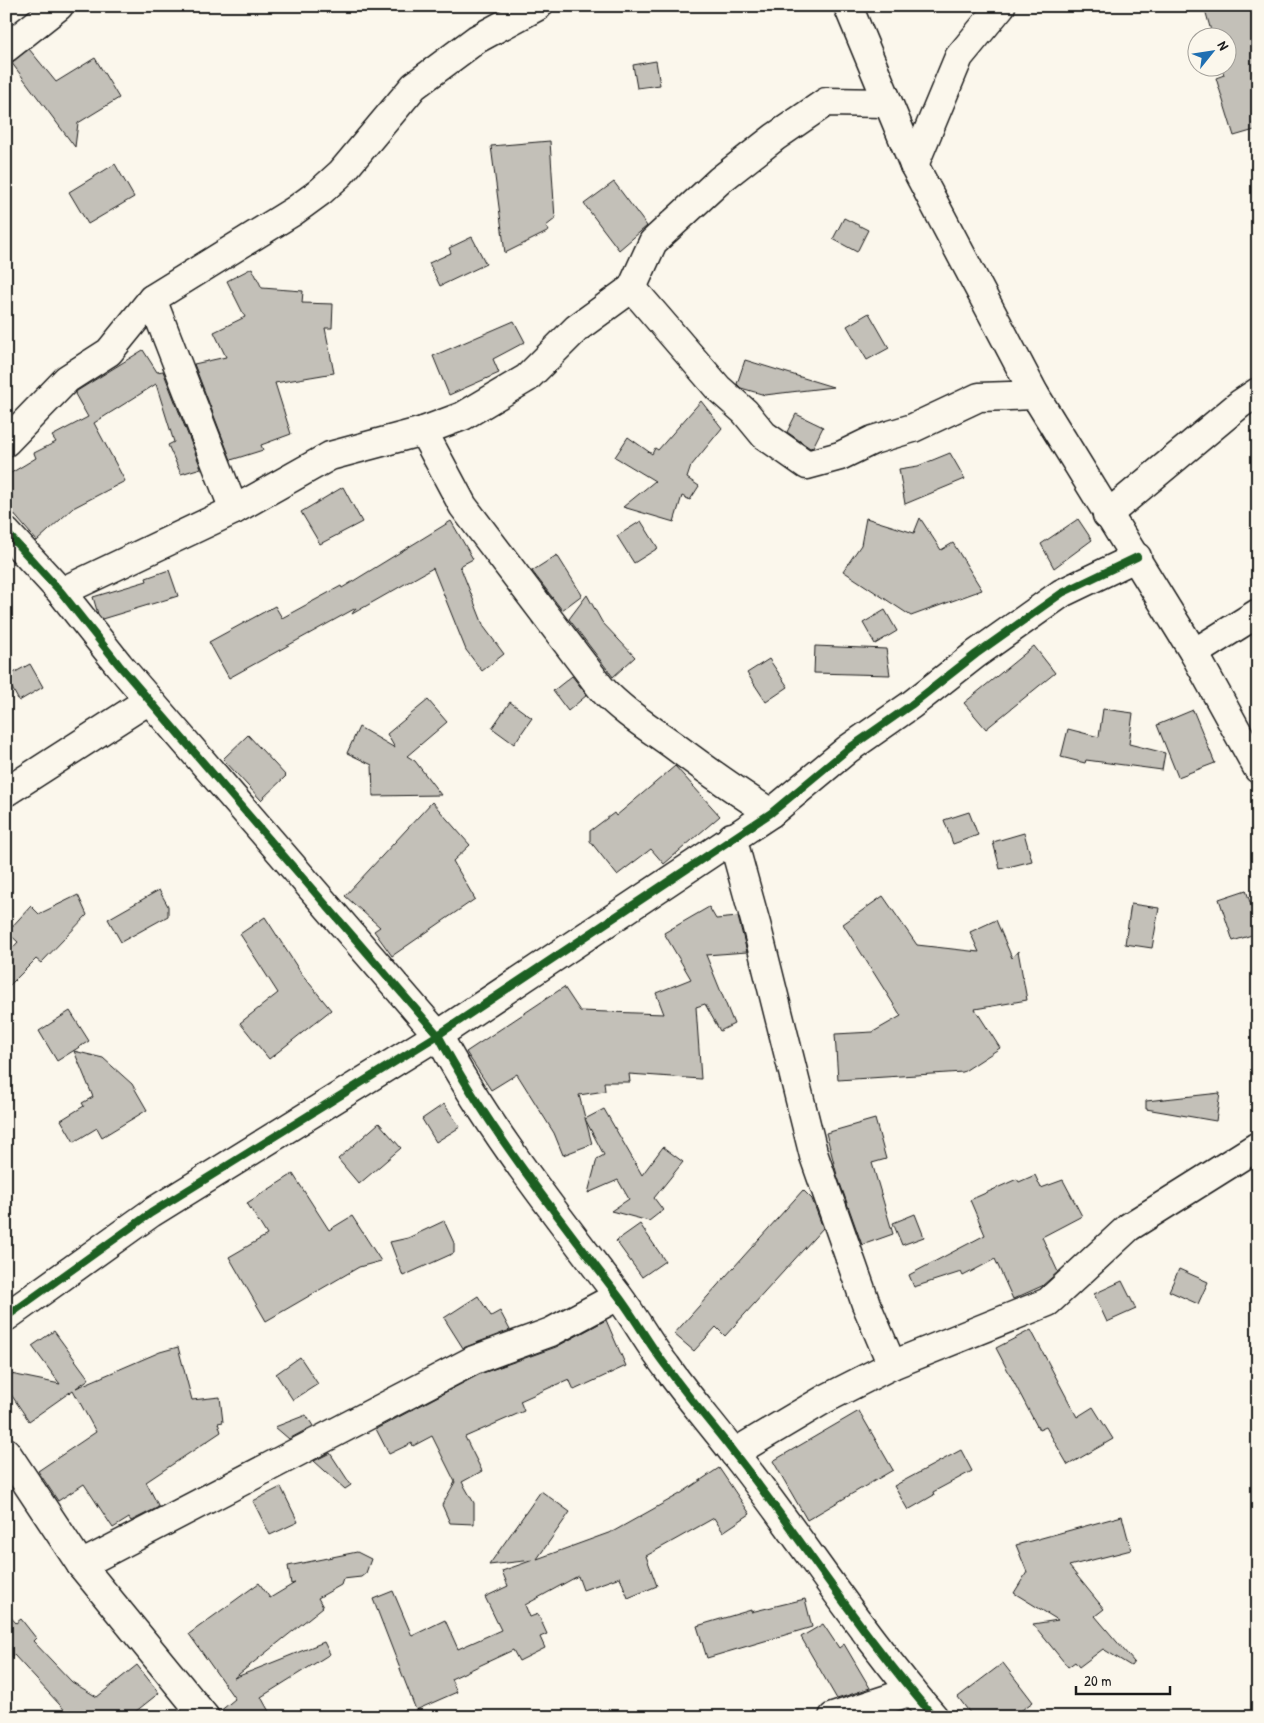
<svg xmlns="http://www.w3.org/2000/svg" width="1264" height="1723" font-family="'Patrick Hand',sans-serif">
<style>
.building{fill:#c3c0b8;stroke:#1c1c1c}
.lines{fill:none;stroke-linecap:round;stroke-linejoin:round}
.street-casing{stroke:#1c1c1c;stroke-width:31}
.secondary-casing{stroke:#1c1c1c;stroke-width:31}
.street{stroke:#fbf7ec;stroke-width:28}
.secondary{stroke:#fbf7ec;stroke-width:28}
.cycleway-casing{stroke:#fbf7ec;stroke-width:11}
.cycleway{stroke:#1b5e20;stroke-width:8}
</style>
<rect width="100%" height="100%" fill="#fbf7ec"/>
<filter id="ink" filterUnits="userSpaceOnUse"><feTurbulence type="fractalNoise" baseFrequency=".02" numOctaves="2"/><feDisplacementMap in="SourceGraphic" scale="10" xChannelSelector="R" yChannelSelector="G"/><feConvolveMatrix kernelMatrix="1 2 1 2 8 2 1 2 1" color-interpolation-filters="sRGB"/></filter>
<g filter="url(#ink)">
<!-- building -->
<g class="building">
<polygon points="1204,6 1258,6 1258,129 1234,136 1216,78 1224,75 1222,68 1226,68 1226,38 1213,38"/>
<polygon points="29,49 56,82 95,58 119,98 78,123 75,147 11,62"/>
<polygon points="656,61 660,85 637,88 633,65"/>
<polygon points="550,141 555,219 546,226 549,231 505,253 491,146"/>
<polygon points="115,164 134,197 88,224 69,192"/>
<polygon points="614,182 647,226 619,250 584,204"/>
<polygon points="844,218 868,230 857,252 833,239"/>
<polygon points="472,237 486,264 440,286 429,263 451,253 449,248"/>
<polygon points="252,268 262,288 303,291 302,303 333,304 332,328 325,328 334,373 275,383 291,434 261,445 263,450 231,460 194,364 226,357 214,332 245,317 227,281"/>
<polygon points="869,313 889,348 867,360 847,326"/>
<polygon points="514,321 525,342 493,359 499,373 449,395 433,356"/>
<polygon points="143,350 157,372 163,371 201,468 181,474 168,445 174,442 156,384 94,423 125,481 73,508 37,541 6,505 6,476 36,458 34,453 56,442 52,436 88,417 75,394 77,391"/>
<polygon points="745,360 833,387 765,395 741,388 737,384"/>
<polygon points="701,401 722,428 691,466 687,478 699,486 690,500 682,496 674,522 623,507 655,481 615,457 628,437 652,454 655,448 658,450"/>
<polygon points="796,414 823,427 813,447 810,448 787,432"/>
<polygon points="950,453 965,479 905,504 899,469 918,466"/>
<polygon points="343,487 362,522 320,544 301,512"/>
<polygon points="866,518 914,533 920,518 941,550 953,543 982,590 911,616 843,571 861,545"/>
<polygon points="1078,519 1092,540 1054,568 1041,544"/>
<polygon points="451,521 473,559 460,566 484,627 504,654 482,671 466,650 433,568 352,614 356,608 229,678 209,642 275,606 282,618 341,586 342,588"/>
<polygon points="641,521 658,548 634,563 617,536"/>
<polygon points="557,555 582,595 562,610 532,571"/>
<polygon points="169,570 178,596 102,619 98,614 93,597 147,581 146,578"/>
<polygon points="587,595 602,622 635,657 613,677 569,619"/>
<polygon points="885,610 897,631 875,644 863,623"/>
<polygon points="815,646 886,649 890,675 814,673"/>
<polygon points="1034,646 1055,673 986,729 964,703"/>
<polygon points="769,659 788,687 766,702 747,673"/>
<polygon points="30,664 43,687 19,701 6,677"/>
<polygon points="572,676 587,695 568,711 553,691"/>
<polygon points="428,700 447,722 407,756 415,761 441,795 373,796 372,765 347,753 359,727 395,748 387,734"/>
<polygon points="510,702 532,718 514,744 492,728"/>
<polygon points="1103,709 1133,713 1129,744 1165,753 1162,770 1086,760 1085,763 1061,757 1068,729 1099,737"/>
<polygon points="1193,710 1215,763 1178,777 1157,725"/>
<polygon points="248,735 286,776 261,800 223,759"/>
<polygon points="675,766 720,816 664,864 651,849 617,875 590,841 590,831 614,813 616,816"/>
<polygon points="432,802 470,845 453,861 475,899 392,956 374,931 380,927 345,896"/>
<polygon points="969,812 978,835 953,844 944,820"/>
<polygon points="1024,833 1032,861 1000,869 993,842"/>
<polygon points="159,890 168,906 168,916 121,942 108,919"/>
<polygon points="1246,890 1258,926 1258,933 1233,941 1219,899"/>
<polygon points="78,895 87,915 41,963 36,959 6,989 6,955 18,942 7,932 31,906 39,914"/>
<polygon points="883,896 917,945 979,952 970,932 996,920 1012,958 1018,951 1027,1000 975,1009 1000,1048 963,1072 838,1080 835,1034 873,1032 901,1016 843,924"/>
<polygon points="1131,904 1159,908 1152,948 1125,944"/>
<polygon points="709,907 716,919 738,917 747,952 706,955 734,1024 720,1031 705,1004 696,1007 701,1079 629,1074 630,1082 604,1082 605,1091 579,1095 592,1144 563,1155 554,1133 517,1074 491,1090 466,1052 564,987 580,1011 664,1014 656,993 691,979 664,933"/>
<polygon points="265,917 301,973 331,1010 269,1059 240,1023 278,993 240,934"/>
<polygon points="70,1011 89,1041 57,1061 39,1031"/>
<polygon points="74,1051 103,1058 132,1084 147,1110 102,1137 97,1128 74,1142 61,1120 84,1106 82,1103 93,1097"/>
<polygon points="1220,1093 1216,1121 1146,1109 1146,1101"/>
<polygon points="444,1104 460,1127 436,1142 422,1119"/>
<polygon points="604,1109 642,1175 663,1147 683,1162 654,1198 663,1210 649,1221 611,1211 629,1199 618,1180 588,1193 597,1159 604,1155 585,1119"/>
<polygon points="875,1119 886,1159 872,1163 893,1234 862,1245 837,1175 826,1133"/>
<polygon points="379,1123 401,1148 359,1184 338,1159"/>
<polygon points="293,1174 329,1230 352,1216 381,1261 359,1267 266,1321 229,1257 267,1235 247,1203"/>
<polygon points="1035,1175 1041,1188 1063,1180 1082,1216 1042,1237 1058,1272 1042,1286 1013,1299 995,1259 963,1276 961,1272 914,1287 909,1275 985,1235 970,1200 1017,1179 1019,1182"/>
<polygon points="803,1190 812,1199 823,1228 725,1336 716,1327 694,1351 674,1334"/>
<polygon points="915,1214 924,1237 902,1245 893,1223"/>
<polygon points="444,1221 454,1243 454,1253 403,1276 390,1242 408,1238"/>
<polygon points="640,1224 665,1261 642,1277 616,1241"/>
<polygon points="1179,1269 1208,1282 1198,1304 1169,1291"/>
<polygon points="1122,1281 1136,1309 1107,1322 1094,1294"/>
<polygon points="478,1296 491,1316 500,1311 510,1330 463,1348 444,1318"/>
<polygon points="606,1320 626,1366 574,1390 569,1379 520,1401 524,1411 465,1437 482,1471 462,1482 474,1503 474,1524 450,1523 442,1505 455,1482 432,1436 413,1446 412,1443 389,1454 376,1429 480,1374 556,1347"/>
<polygon points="1031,1330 1077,1417 1093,1407 1113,1439 1068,1465 1046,1427 1039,1430 996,1348"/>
<polygon points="54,1331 89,1379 76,1388 160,1352 178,1347 192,1400 220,1397 223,1422 218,1423 221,1432 146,1482 159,1507 131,1521 129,1518 113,1528 84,1484 58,1501 38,1471 96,1432 73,1390 29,1421 6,1387 6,1373 60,1384 32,1346"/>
<polygon points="300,1357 318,1384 293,1400 276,1374"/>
<polygon points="859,1411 893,1470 807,1520 773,1461"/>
<polygon points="306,1415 313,1426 289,1439 275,1427"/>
<polygon points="961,1450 972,1471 933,1492 934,1495 908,1510 894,1486"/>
<polygon points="330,1453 351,1485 345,1489 314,1461"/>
<polygon points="719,1468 750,1514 723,1532 714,1518 646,1556 657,1586 628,1598 620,1577 583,1590 578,1576 525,1605 530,1617 538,1614 547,1634 540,1637 545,1648 519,1661 513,1650 451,1679 457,1692 416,1710 373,1599 393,1591 412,1636 445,1620 458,1649 501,1630 485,1597 508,1586 502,1571 533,1560 489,1565 541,1491 570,1512 537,1559 614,1531 680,1494"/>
<polygon points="281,1487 298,1522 270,1535 253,1501"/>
<polygon points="1122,1516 1131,1550 1069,1566 1104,1609 1095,1616 1134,1662 1131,1666 1103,1649 1079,1667 1075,1662 1068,1667 1033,1624 1058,1620 1014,1593 1027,1572 1016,1545"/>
<polygon points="357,1552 371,1559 366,1573 361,1577 343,1579 341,1585 318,1598 323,1607 234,1678 324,1642 330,1654 261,1697 272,1717 220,1717 219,1712 235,1699 189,1634 259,1583 270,1598 295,1583 291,1584 288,1566"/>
<polygon points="805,1599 812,1627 707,1658 697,1626 751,1610 751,1612"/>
<polygon points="6,1612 16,1623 21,1619 36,1638 33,1641 72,1682 97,1697 137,1665 159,1693 130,1716 132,1717 71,1717 14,1655 6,1661"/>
<polygon points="823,1624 839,1648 844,1644 870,1688 837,1699 801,1637"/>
<polygon points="1003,1663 1033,1702 1012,1717 973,1717 958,1697"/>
</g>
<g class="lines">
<defs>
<g id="street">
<polyline points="6,48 59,6"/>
<polyline points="914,165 959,57 1001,6"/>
<polyline points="632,288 718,388 745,412 764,435 807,465 840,456 873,440 913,428 979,397 1035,395"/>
<polyline points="152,299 234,510"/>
<path d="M423 431 463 506 601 688C622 711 648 727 673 745 705 769 737 792 771 813"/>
<polyline points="6,442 67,379 109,352 152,299 294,211 320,192 341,173 414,86 477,39 538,6"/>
<polyline points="1107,515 1240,404 1258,392"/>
<path d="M6 532 61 592 119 665 438 1035C487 1127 553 1210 616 1293 634 1316 648 1343 666 1366 687 1396 712 1424 734 1453 802 1539 861 1634 934 1717"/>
<polyline points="61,592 234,510 330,456 423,431 463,416 527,378 577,328 632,288 653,242 720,180 775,137 826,102 886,103"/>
<polyline points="1194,653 1258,613"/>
<polyline points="6,792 149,700"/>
<polyline points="732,837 756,924 814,1156 866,1304 892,1365"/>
<polyline points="6,1317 151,1213 438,1035 771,813 848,749 911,705 976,654 1062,593 1137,557"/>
<polyline points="6,1452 81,1565 205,1717"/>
<polyline points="734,1453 825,1399 892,1365 1048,1302 1129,1227 1258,1146"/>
<polyline points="81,1565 474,1360 551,1332 618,1296"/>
<polyline points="833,1717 912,1691"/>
</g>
<polyline id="secondary" points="848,6 914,165 1035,395 1194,653 1258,769"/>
</defs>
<!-- street casing -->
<use href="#street" class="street-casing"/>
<!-- secondary casing -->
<use href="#secondary" class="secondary-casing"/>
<!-- street -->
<use href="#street" class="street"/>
<!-- secondary -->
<use href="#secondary" class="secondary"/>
<defs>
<g id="cycleway">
<path d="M6 532 61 592 119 665 438 1035C487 1127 553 1210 616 1293 634 1316 648 1343 666 1366 687 1396 712 1424 734 1453 802 1539 861 1634 934 1717"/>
<polyline points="6,1317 151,1213 438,1035 771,813 848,749 911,705 976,654 1062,593 1137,557"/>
</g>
</defs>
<!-- cycleway casing -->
<use href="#cycleway" class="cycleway-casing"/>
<!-- cycleway -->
<use href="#cycleway" class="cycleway"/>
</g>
</g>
<!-- margin -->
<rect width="1264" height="1723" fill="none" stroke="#fbf7ec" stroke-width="25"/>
<rect x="12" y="12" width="1239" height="1698" fill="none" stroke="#1c1c1c" stroke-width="2" filter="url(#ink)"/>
<!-- north arrow -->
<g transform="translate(1212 52) rotate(60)"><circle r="24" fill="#fbf7ec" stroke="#a29f99"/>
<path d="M0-4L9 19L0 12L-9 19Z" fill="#1f6fb2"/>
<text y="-8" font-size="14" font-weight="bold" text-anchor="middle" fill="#1c1c1c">N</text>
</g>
<!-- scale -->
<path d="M1076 1686v8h94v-8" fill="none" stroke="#1c1c1c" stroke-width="2.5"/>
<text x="1084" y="1686" font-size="15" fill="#1c1c1c" stroke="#fbf7ec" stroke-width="4" paint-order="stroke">20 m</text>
</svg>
